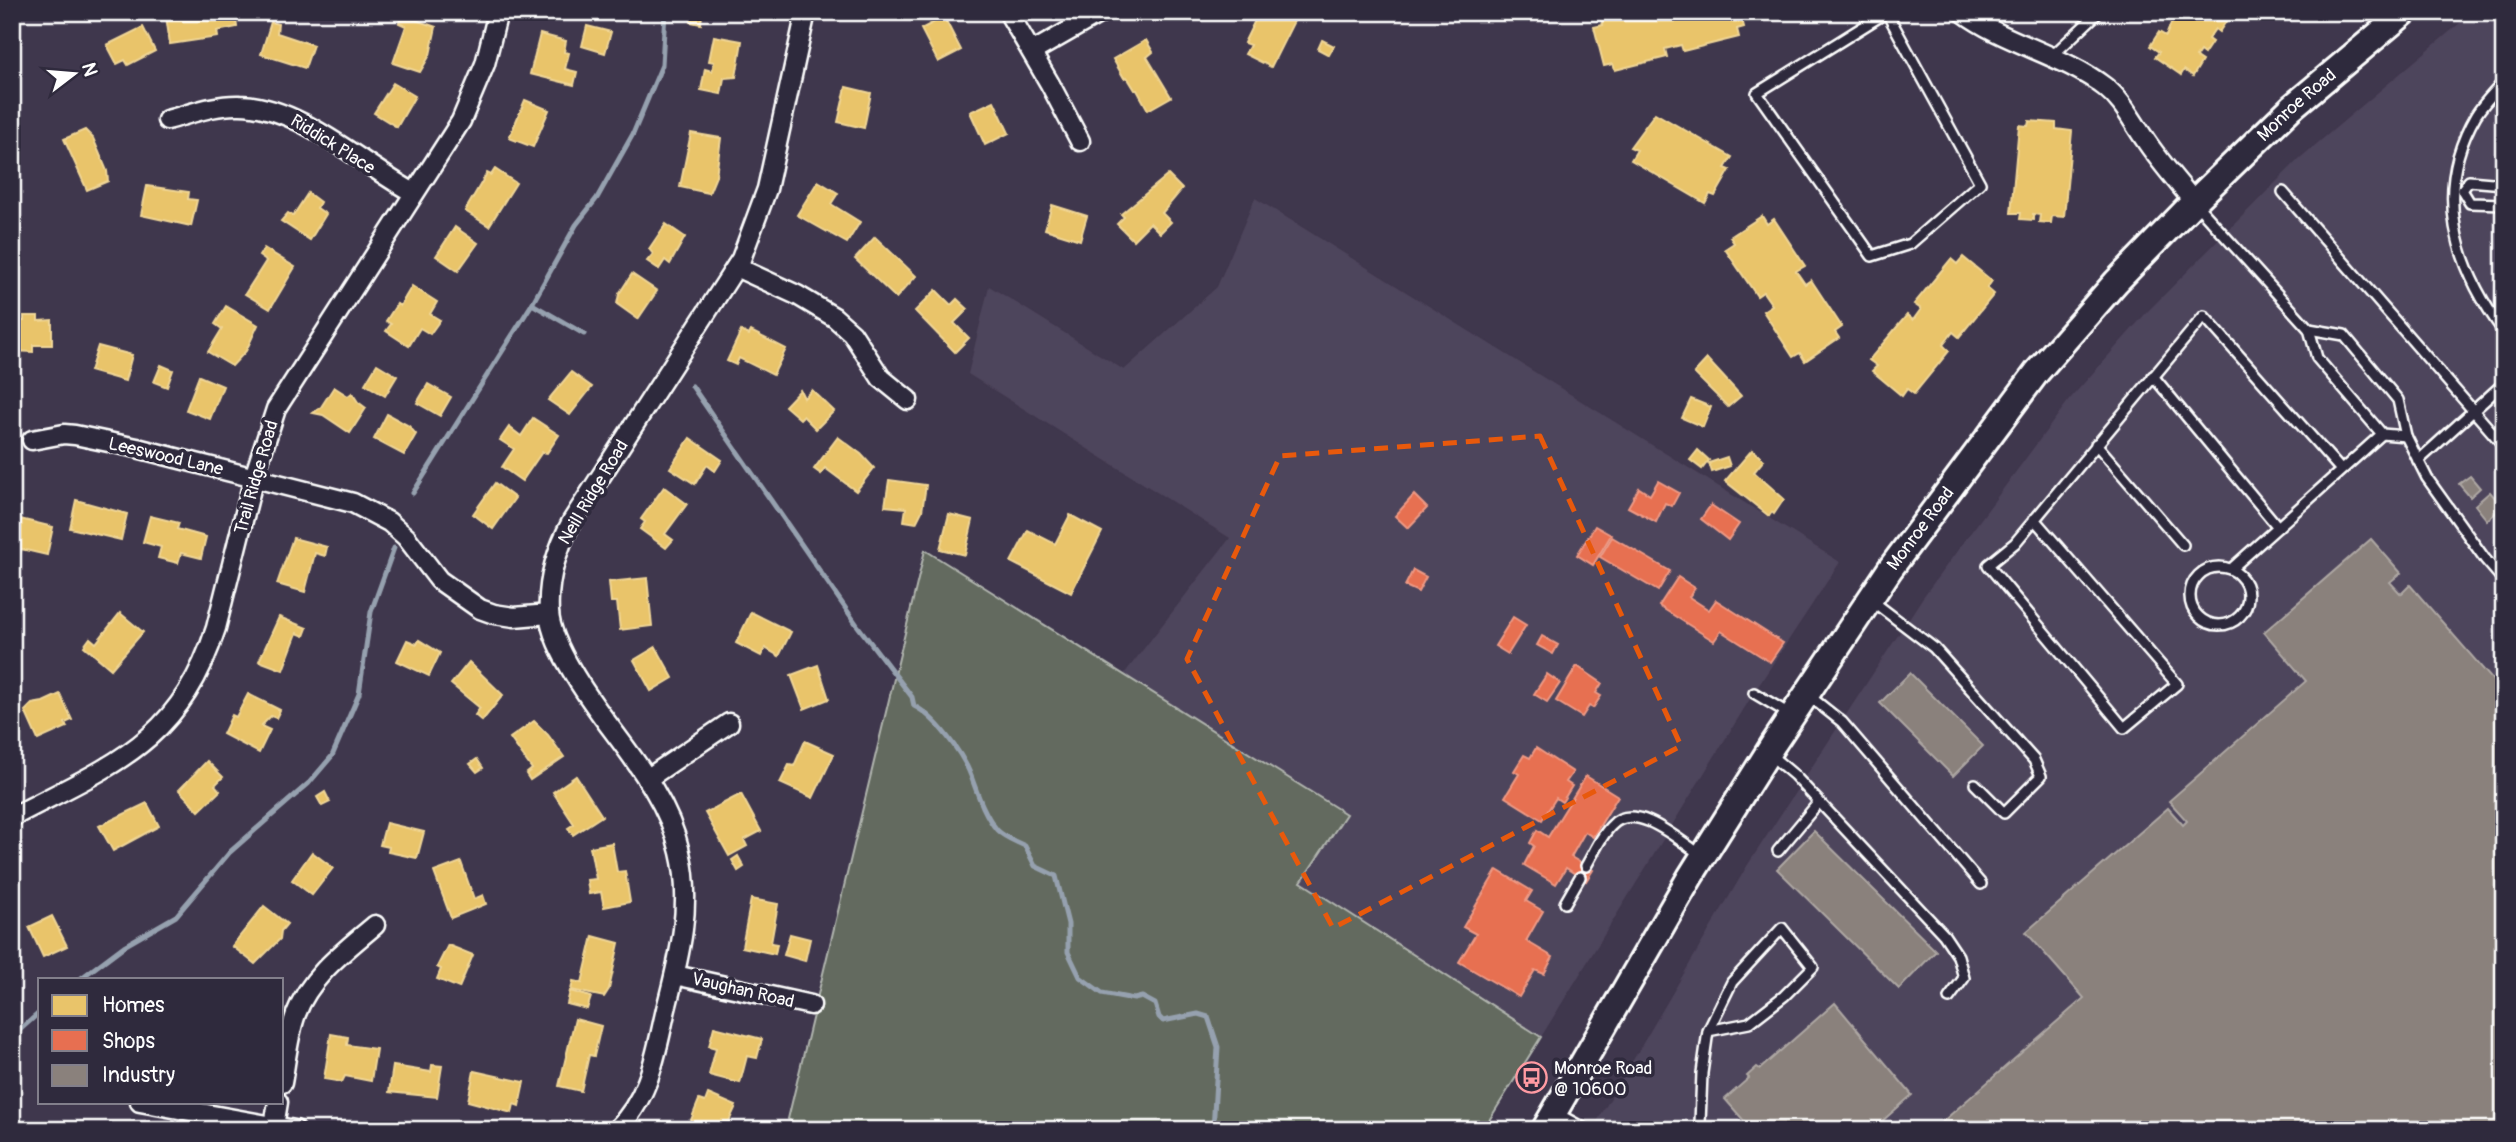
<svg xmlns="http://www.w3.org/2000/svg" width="2516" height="1142" font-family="Pangolin,sans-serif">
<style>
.built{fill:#4e445b}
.green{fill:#636b5f;stroke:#b1b5af;stroke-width:2}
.homes{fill:#e9c46a;stroke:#f0d697;stroke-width:2}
.shops{fill:#e76f51;stroke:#ee9a85;stroke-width:2}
.industry{fill:#8a817c;stroke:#ada7a3;stroke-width:2}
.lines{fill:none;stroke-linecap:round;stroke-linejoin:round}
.stream{stroke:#96a1af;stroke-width:5}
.service-casing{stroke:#fff;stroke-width:14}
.minor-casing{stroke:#fff;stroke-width:23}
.secondary-casing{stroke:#fff;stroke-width:30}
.service{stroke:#2f2a3d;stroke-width:9}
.minor{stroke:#2f2a3d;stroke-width:18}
.secondary{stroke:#2f2a3d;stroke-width:24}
.marked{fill:none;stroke:#e8590c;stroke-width:5;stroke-dasharray:14 9;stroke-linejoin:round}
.labels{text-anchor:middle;stroke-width:7;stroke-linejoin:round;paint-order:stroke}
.street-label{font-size:18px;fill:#fff;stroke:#2f2a3d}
.poi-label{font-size:18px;fill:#fff;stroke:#2f2a3d;text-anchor:start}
</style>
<rect width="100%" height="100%" fill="#3f374d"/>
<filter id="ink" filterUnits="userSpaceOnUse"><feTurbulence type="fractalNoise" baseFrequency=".0143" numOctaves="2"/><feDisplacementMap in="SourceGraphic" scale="14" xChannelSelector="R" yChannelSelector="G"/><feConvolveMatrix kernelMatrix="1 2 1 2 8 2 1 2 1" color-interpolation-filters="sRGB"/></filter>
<g filter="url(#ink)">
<!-- built -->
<g class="built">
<polygon points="2473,12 2504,12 2504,1130 1592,1130 1747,866 1923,597 2069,400 2147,312 2300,158"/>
<polygon points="1255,198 1840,562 1755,691 1541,1037 1300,882 1346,814 1124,674 1230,538 968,374 989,286 1124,370 1217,287"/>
</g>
<!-- green -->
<polygon class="green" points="925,550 1346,814 1301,882 1541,1037 1483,1130 805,1130 788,1119"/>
<!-- homes -->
<g class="homes">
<polygon points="192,12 235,12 237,27 217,31 218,37 170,44 166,16"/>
<polygon points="693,12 702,14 701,24 691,22"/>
<polygon points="1259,12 1287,12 1296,17 1271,67 1245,54 1250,45 1244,43"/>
<polygon points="1618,12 1740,12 1744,27 1737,29 1739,37 1683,51 1681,45 1665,49 1667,57 1615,70 1613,64 1604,66 1594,27 1603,25 1601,19"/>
<polygon points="2183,12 2237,12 2234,17 2228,13 2227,20 2219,32 2215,29 2208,39 2212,42 2204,54 2200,51 2196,57 2202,61 2193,76 2184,70 2181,75 2155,57 2159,52 2150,46 2159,32 2166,36 2173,18 2177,22"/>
<polygon points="401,15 436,27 430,55 420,72 393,63 406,26 399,23"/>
<polygon points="944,17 961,50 938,62 921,29"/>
<polygon points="271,22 278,24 277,33 313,45 305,68 261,54"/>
<polygon points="587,26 611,32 605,53 582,46"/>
<polygon points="143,27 155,51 128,65 125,60 117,64 107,45"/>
<polygon points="540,34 566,41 564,52 569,53 565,69 577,72 574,85 530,74"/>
<polygon points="714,36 742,41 736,77 724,78 721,94 701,90 705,69 712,71 714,62 709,61"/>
<polygon points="1146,40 1153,52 1147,57 1171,97 1148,110 1137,90 1135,90 1127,77 1124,78 1113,59"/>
<polygon points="1322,40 1334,46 1329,55 1318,49"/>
<polygon points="393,83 415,96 397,127 374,113"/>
<polygon points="846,87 871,93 864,128 838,122"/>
<polygon points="525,100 549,110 533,147 509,138"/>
<polygon points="994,101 1009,133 985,145 970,112"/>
<polygon points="1655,113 1732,157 1725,168 1730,170 1715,196 1710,194 1705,203 1631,160 1637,150 1630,147"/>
<polygon points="2029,121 2056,123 2056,129 2072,131 2064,217 2052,216 2051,223 2039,222 2040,215 2033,214 2033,220 2020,219 2021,213 2011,213 2019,125 2028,126"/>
<polygon points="85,130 93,138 107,171 108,181 87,190 64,139"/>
<polygon points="691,133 721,138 716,176 709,193 680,187"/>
<polygon points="495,169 516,183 489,226 465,211 487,173 491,175"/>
<polygon points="1168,175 1182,189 1162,213 1171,222 1160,233 1150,223 1133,240 1117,224 1124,217 1121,214"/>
<polygon points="818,181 838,193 831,204 860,222 847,243 797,215"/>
<polygon points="147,186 189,192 188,199 197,200 191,226 141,215"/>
<polygon points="308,193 320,202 317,208 326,214 310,240 281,221 288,213 293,216"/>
<polygon points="1052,205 1087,216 1080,240 1045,229"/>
<polygon points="1762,216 1767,224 1774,219 1805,266 1796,271 1805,284 1811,280 1842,327 1835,332 1839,338 1805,361 1800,353 1793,357 1763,311 1772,305 1763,292 1757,296 1725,249 1734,243 1730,237"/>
<polygon points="666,224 685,237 670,264 665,260 659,269 647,261 653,254 649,249"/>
<polygon points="455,227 478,243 458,271 436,256"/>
<polygon points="875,237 916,276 896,298 855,259"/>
<polygon points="264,248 295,267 270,309 245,294 266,261 259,256"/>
<polygon points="1963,257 1992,281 1987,288 1994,294 1959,337 1953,332 1943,345 1949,351 1914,394 1907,389 1902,396 1872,371 1877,366 1869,360 1907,315 1913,320 1921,309 1914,304 1951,259 1957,264"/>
<polygon points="632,274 657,291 638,319 617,304 619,294"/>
<polygon points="412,286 437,302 430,314 440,320 430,334 420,328 409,346 386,331 391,324 386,321 397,304 400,306"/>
<polygon points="936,290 951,305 957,299 968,309 954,323 969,338 955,352 915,311"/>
<polygon points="226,306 258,325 246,351 232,366 208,352 222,329 215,324"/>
<polygon points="24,316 38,316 38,321 52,320 52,345 33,345 33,352 12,351 12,321 24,321"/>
<polygon points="741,331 749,335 751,331 786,349 773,375 739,358 736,365 727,361"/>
<polygon points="98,346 132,355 125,381 90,371"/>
<polygon points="1707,359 1741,396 1728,407 1694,373"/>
<polygon points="377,364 397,376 385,396 365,384"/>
<polygon points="161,365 173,370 167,387 154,382"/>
<polygon points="571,372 592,387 570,415 548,400"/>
<polygon points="199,376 223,386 210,419 186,410"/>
<polygon points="428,384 451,397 440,416 417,403"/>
<polygon points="334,387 348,396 352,393 358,402 366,408 350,433 323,415 313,413 321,407"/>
<polygon points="800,390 804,398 812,390 834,411 816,429 803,416 800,419 785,406"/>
<polygon points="1691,399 1711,407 1703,427 1682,418"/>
<polygon points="387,414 409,426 416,434 404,455 374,439"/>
<polygon points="533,418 559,435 547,453 542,452 522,481 502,467 514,449 500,440 509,427 521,436"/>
<polygon points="838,437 861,454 874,468 856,491 825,468 821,474 814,469"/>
<polygon points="690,438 722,460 715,471 707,465 695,484 670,468"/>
<polygon points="1698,450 1709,460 1702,469 1690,460"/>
<polygon points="1752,450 1764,460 1754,472 1784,499 1774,514 1772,512 1769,516 1725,481"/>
<polygon points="1727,457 1730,466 1712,472 1709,463"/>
<polygon points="889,480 926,485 922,511 916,523 904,521 906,508 885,506"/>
<polygon points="495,483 515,498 493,529 473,514"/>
<polygon points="664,487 687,504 665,534 673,540 666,548 640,529 645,522 641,519"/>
<polygon points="76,500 127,514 121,540 70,528"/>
<polygon points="949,514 973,520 965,555 940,549"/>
<polygon points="1070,515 1102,532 1071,593 1011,562 1028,530 1055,544"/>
<polygon points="150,516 179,523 177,529 206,537 201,558 181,553 178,563 158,558 161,547 143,542"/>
<polygon points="12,517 53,527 47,555 21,549 19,558 12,556"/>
<polygon points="293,538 327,547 325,556 315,553 305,592 277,584"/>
<polygon points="647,578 652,626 620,630 617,602 611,602 609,582"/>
<polygon points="751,612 791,632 779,656 765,648 761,656 736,643"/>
<polygon points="120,613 143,632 111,669 84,646 90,638 96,643"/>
<polygon points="279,617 307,628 304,636 297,633 283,670 259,661"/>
<polygon points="407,640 417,644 419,640 440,653 429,676 397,661"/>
<polygon points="656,647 673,678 651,691 634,660"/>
<polygon points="469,662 503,695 482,721 475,715 480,708 451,684"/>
<polygon points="818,665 829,699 804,709 791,675"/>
<polygon points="60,694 72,720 65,723 67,727 38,740 25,711 32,704 43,702"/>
<polygon points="248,694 280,710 276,718 271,716 261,726 270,730 259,753 223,734 232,715 236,717"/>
<polygon points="534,721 548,735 564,757 530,780 526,774 532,769 510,738"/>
<polygon points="805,741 834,754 813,798 780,783 789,765 794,766"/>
<polygon points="477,759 483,768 477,772 470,764"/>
<polygon points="207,761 223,777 215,785 220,791 199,811 179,790"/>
<polygon points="576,776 602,816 573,835 568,828 574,824 553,792"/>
<polygon points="325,792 330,802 322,806 317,797"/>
<polygon points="741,794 761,831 744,840 747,846 729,856 705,813"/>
<polygon points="147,803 159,826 113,851 99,826"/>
<polygon points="386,823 424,832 417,858 388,852 389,847 380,845"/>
<polygon points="612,843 617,872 625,871 630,902 604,907 601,892 589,894 587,880 596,879 590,847"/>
<polygon points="312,852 333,868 312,895 292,880"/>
<polygon points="738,856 744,867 738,871 732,860"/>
<polygon points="461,862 474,899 483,895 486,904 451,918 434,872"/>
<polygon points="12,879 20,893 12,897"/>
<polygon points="751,899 778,904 771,943 777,944 775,954 742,947"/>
<polygon points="264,906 287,924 281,931 280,939 255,964 232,946"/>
<polygon points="52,916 67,946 43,957 29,927"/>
<polygon points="790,934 810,939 805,961 784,955"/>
<polygon points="593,936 619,943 609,989 604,997 571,990 573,981 582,983"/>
<polygon points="448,945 473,955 459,988 437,979 441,969 437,967"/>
<polygon points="570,991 591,997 587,1009 567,1004"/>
<polygon points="575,1019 601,1026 594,1056 589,1055 581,1091 559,1086"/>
<polygon points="714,1027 762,1039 757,1058 747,1056 740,1083 709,1075 716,1048 709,1046"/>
<polygon points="331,1034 348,1037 347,1045 376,1049 371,1081 345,1076 342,1082 324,1079"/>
<polygon points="432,1065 442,1066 437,1097 389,1092 393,1066 431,1072"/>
<polygon points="474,1071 524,1082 519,1106 514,1104 512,1113 468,1101"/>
<polygon points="708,1094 736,1106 725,1130 687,1130 699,1100 705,1102"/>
</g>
<!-- shops -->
<g class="shops">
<polygon points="1658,481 1679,493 1672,506 1665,503 1656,522 1628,507 1639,488 1650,495"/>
<polygon points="1414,495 1427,508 1408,528 1395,516"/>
<polygon points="1711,505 1739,524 1728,540 1701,519"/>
<polygon points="1595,526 1611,535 1593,565 1577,555"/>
<polygon points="1612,537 1670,571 1658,591 1600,557"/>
<polygon points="1413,570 1426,577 1418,592 1405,586"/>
<polygon points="1678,577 1695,588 1689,597 1709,610 1716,600 1783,643 1770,662 1721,631 1714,641 1659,606"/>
<polygon points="1513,617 1526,625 1508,654 1495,646"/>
<polygon points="1542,636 1558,645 1553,654 1537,645"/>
<polygon points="1577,666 1602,683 1596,693 1601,696 1593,708 1589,706 1582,717 1556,701"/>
<polygon points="1547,674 1560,683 1547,702 1534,694"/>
<polygon points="1536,748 1573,772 1566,782 1572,786 1562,802 1556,798 1542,820 1505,797 1519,774 1514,771 1524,755 1530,758"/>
<polygon points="1586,776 1618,796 1593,837 1585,832 1571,857 1593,870 1586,881 1566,868 1556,884 1524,865 1534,846 1530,843 1537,830 1548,837"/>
<polygon points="1497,870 1532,891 1526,901 1543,911 1526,941 1553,957 1544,974 1535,970 1519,997 1459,962 1476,934 1463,927"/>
</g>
<!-- industry -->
<g class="industry">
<polygon points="2470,476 2480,488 2470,497 2459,484"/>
<polygon points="2490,492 2503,507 2487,520 2475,505"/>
<polygon points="2371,539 2401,573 2390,582 2401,594 2410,585 2504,693 2504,1130 1933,1130 2084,998 2026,932 2168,808 2183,825 2187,821 2169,801 2306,681 2264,632"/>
<polygon points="1910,673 1983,746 1953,776 1880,703"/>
<polygon points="1814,831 1936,951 1899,989 1777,869"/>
<polygon points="1835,1003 1912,1095 1872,1130 1752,1130 1725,1099 1749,1078 1747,1076 1757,1067 1760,1069"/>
</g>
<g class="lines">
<!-- stream -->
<g class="stream">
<polyline points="532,304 584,334"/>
<path d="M692 386 857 625 912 697 914 706C935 716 963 754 971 776 978 795 984 814 997 830 1005 838 1015 841 1025 846L1035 866 1056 876 1068 924V952L1080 977 1102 993 1134 999 1142 997 1155 1004 1159 1017 1163 1021 1198 1014 1208 1017 1218 1047 1213 1130"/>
<polyline points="413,493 532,304 576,225 597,198 633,134 662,65 665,12"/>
<polyline points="80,979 124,946 176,916 230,852 309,783 332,756 359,694 371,612 394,548"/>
<polyline points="12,1037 40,1012"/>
</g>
<defs>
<g id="service">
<polyline points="1887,13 1980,183 1910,244 1872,256 1757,93 1887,12"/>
<polyline points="2052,56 2099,12"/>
<path d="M2504 81C2495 92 2484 102 2476 115 2432 190 2455 266 2504 332"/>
<polyline points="2462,190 2470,203 2504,204"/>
<polyline points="2462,190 2469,181 2504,184"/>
<polyline points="2283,192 2504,446"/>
<polyline points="2195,203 2309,329 2317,358 2382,434 2406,436"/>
<polyline points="2309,329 2344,335 2398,400 2406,436 2427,478 2485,559 2504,581"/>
<polyline points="2153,376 2278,527"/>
<polyline points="2096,444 2183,545"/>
<polyline points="2418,461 2504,383"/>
<polyline points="2034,519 2177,684 2124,728 1988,565 2015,543 2204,316 2341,470"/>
<circle cx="2219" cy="596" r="29"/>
<polyline points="2231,569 2382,434"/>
<polyline points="1871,600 1934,648 2034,760 2041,776 2004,813 1975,784"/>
<polyline points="1754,693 1791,715"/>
<polyline points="1808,695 1842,722 1981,884"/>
<polyline points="1769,754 1794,775 1944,935 1958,956 1964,978 1949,998"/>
<polyline points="1778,851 1819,802"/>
<path d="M1586 866C1594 853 1601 835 1612 825 1635 800 1680 841 1701 855"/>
<polyline points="1565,903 1580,877"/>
<polyline points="1556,1113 1587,1130"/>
<polyline points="1697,1130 1700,1123 1702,1073 1708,1031 1732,982 1782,928 1813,967 1784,996 1749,1023 1708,1031"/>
</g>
<g id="minor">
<polyline points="1008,12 1050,84 1080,141"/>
<path d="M1963 12C2006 44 2062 54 2105 87 2123 101 2132 121 2144 138 2159 161 2177 181 2194 202"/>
<polyline points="1032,52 1102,12"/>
<path d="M167 120C190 114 215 104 240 105 300 106 362 165 414 193"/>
<polyline points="736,267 797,295 834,317 852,333 881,378 908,400"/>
<polyline points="32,440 64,434 75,435 137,448 353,503 389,522 406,537 439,580 480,609 494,614 514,617 549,614"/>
<polyline points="647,779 729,723"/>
<path d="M12 817C111 765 179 744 216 628L254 477 276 409 461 121 485 64 498 12"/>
<polyline points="675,975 811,1005"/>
<path d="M282 1083C286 1061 288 1036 296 1014 310 976 346 950 375 925"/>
<polyline points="140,1102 295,1130"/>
<polyline points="274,1126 278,1102"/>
<path d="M616 1130C650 1098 656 1052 666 1009 679 958 693 905 680 852 664 782 607 732 572 671 562 654 550 632 549 612 547 580 557 549 572 521L741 259 767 189 806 12"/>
</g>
<g id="secondary">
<path id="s1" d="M1544 1130 1690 877 1774 743 1890 569 2037 372 2116 282 2194 202 2292 107 2405 12"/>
</g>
</defs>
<!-- service casing -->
<use href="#service" class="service-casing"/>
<!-- minor casing -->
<use href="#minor" class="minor-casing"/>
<!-- secondary casing -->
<use href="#secondary" class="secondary-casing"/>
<!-- service -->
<use href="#service" class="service"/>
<!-- minor -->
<use href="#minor" class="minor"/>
<!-- secondary -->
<use href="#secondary" class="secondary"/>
</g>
</g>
<!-- marked area -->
<path class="marked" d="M1540 436 1681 746 1333 928 1187 659 1280 456Z"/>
<!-- icons -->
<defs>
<symbol id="bus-ring" viewBox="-11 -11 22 22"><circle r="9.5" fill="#2f2a3d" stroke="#ff9aa2" stroke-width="1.5"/><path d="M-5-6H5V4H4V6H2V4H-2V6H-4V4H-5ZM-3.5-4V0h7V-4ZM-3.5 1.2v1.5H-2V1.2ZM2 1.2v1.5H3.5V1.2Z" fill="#ff9aa2"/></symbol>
</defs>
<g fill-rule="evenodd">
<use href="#bus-ring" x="1514" y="1060" width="35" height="35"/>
</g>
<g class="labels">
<!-- street labels -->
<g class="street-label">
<text dy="6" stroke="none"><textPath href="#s1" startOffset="1278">Monroe Road</textPath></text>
<text transform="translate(333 144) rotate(32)" y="6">Riddick Place</text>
<text transform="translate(166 456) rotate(13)" y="6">Leeswood Lane</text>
<text transform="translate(256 477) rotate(-74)" y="6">Trail Ridge Road</text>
<text transform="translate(593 492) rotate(-59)" y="6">Neill Ridge Road</text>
<text dy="6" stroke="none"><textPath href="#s1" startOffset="710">Monroe Road</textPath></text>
<text transform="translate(743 990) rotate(13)" y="6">Vaughan Road</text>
</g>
<!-- poi labels -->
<g class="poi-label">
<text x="1554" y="1074">Monroe Road<tspan x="1554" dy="21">@ 10600</tspan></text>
</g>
</g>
<!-- margin -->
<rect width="2516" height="1142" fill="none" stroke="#2f2a3d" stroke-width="42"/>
<rect x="21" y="21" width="2474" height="1100" fill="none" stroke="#fff" stroke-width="2.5" filter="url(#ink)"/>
<!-- legend -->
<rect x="38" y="978" width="245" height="126" fill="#2f2a3d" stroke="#827f8b" stroke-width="2"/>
<rect x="52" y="995" width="35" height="21" fill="#e9c46a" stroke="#827f8b" stroke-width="2"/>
<text x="102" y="1012" font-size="21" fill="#ffffff">Homes</text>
<rect x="52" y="1030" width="35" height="21" fill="#e76f51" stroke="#827f8b" stroke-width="2"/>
<text x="102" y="1048" font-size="21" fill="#ffffff">Shops</text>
<rect x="52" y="1065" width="35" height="21" fill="#8a817c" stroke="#827f8b" stroke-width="2"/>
<text x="102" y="1082" font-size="21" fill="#ffffff">Industry</text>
<!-- north arrow -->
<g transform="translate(74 74) rotate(74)" stroke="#2f2a3d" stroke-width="5" paint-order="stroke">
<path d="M0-5L12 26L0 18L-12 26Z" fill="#ffffff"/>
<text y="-10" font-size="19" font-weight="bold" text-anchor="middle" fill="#ffffff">N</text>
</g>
</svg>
